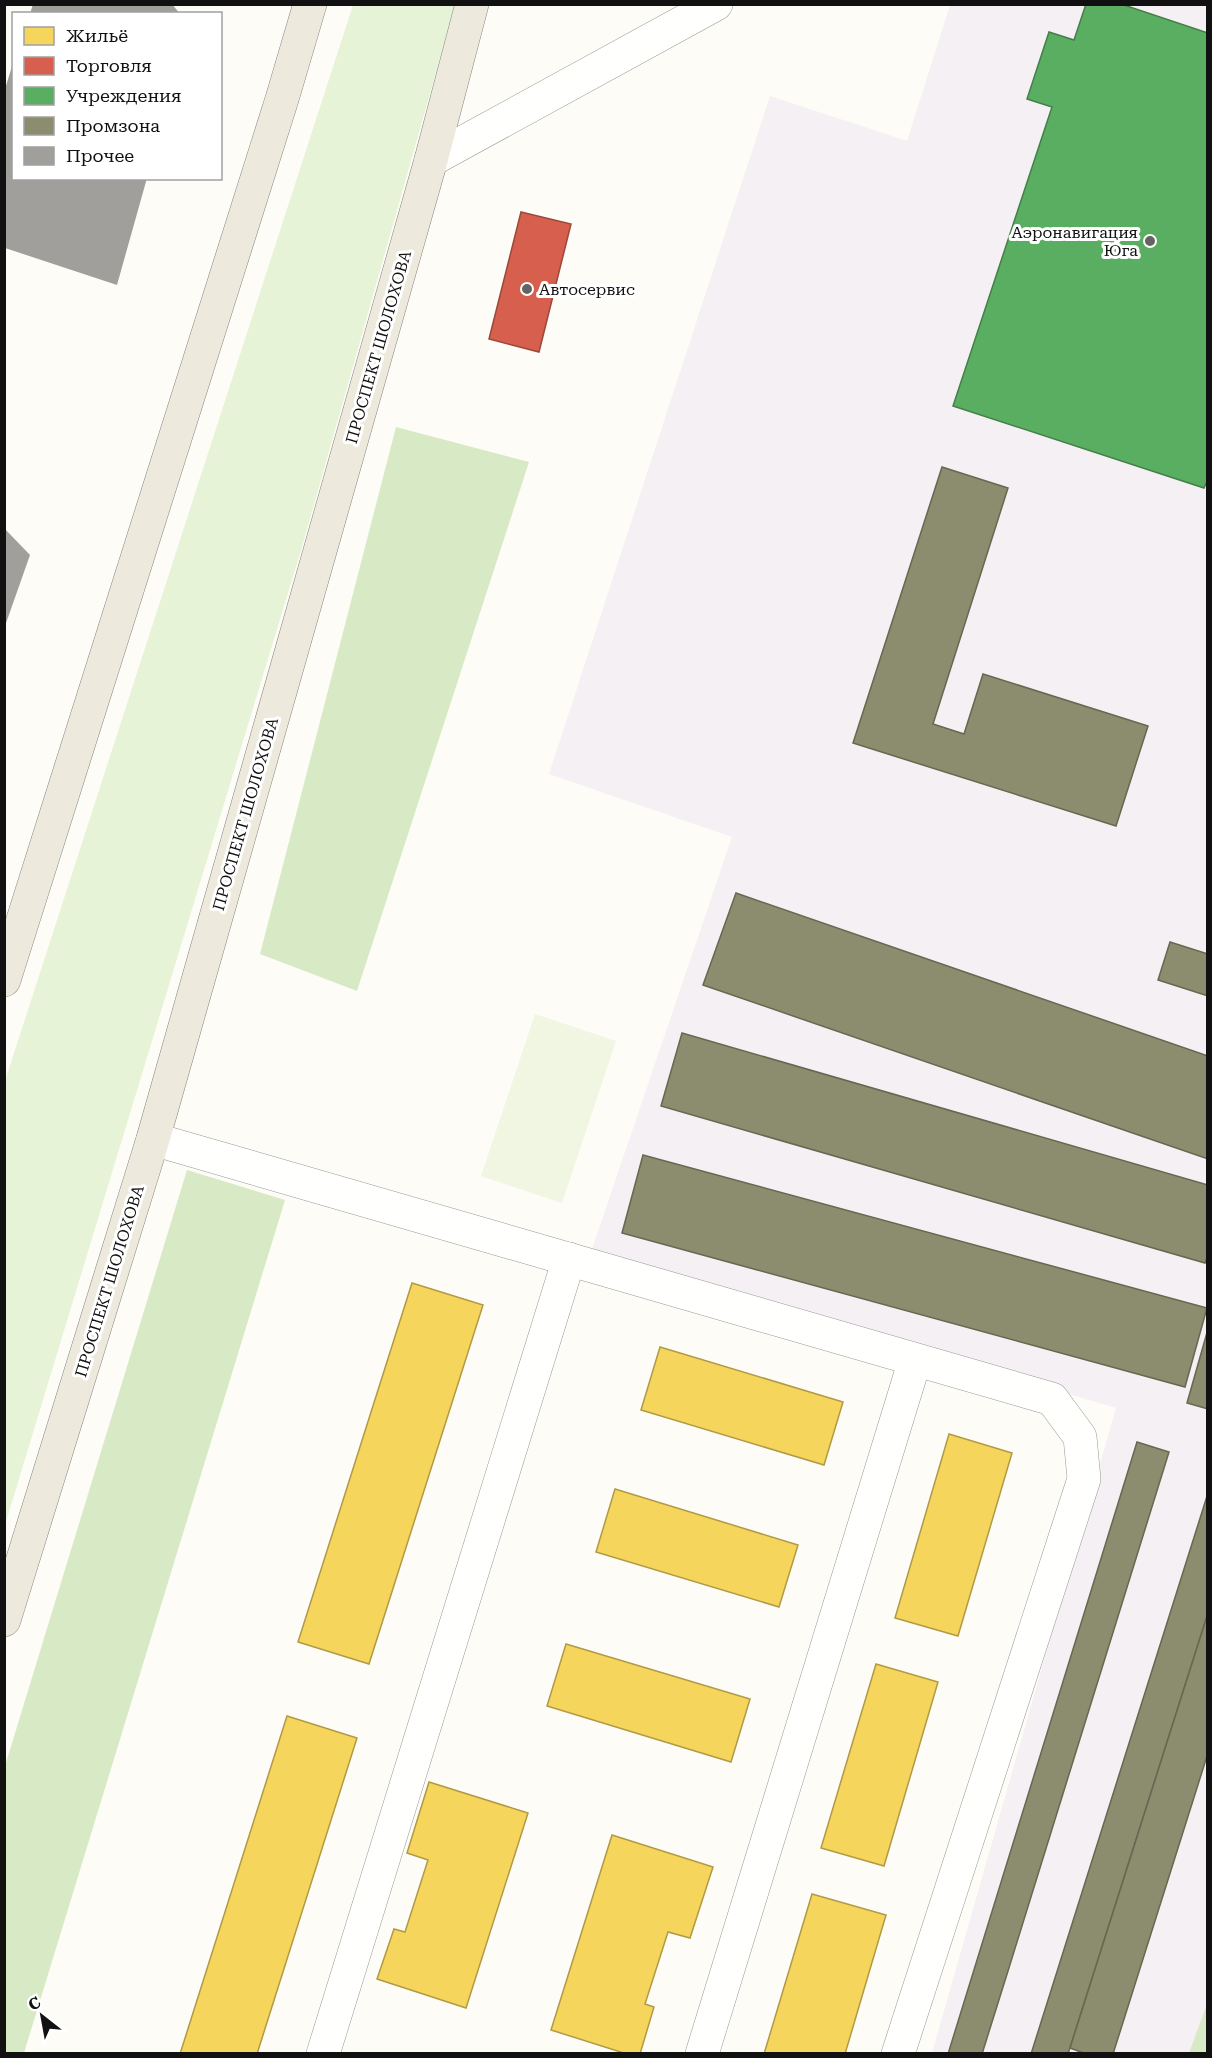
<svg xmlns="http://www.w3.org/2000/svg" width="1212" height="2058" font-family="'Roboto Serif',serif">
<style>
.industrial{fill:#f5f0f3}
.green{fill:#e7f3d7}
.forest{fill:#d8eac5}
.pitch{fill:#f0f6e1}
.homes{fill:#f6d55c;stroke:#b19a46;stroke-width:1.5}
.shops{fill:#d6604d;stroke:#9b483b;stroke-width:1.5}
.public{fill:#5aae61;stroke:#447f49;stroke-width:1.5}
.industry{fill:#8c8c6e;stroke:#676752;stroke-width:1.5}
.building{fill:#a19f9c}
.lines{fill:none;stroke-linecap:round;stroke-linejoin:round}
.minor-casing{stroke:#979795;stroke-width:34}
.major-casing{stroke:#858482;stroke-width:34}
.minor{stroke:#fffffe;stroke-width:33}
.major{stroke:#ede9dc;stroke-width:33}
.poi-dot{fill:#646362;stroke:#fff;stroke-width:2}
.labels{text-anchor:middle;stroke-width:6;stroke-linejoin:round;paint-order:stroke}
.poi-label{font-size:16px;fill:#111;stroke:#fff;text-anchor:end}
.street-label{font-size:16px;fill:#111;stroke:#fff}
</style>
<rect width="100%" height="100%" fill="#fdfcf7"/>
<!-- industrial -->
<polygon class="industrial" points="950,5 1207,5 1207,2053 932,2053 1116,1408 591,1252 732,837 549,774 770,96 907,141"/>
<!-- green -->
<polygon class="green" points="353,5 455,5 302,547 5,1525 5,1081"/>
<!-- forest -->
<g class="forest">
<polygon points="396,427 529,462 357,991 260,954"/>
<polygon points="187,1170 285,1200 24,2053 5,2053 5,1766"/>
<polygon points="1207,2004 1207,2053 1188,2053 1189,2053"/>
</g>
<!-- pitch -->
<polygon class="pitch" points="535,1014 616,1041 562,1203 481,1176"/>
<!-- homes -->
<g class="homes">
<polygon points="412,1283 483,1305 369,1664 298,1642"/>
<polygon points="660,1347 843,1402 824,1465 641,1410"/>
<polygon points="949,1434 1012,1453 958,1636 895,1618"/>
<polygon points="615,1489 798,1545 779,1607 596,1552"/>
<polygon points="566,1644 750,1699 731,1762 547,1706"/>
<polygon points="876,1664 938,1682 884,1866 821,1848"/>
<polygon points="287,1716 357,1738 257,2054 180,2054"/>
<polygon points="429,1782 528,1813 466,2008 377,1979 394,1929 405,1932 428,1860 407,1853"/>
<polygon points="612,1835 713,1867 690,1938 668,1932 645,2004 654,2007 640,2054 627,2054 551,2030"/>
<polygon points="812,1894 886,1915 845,2054 764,2054"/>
</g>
<!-- shops -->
<polygon class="shops" points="521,212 571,224 539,352 489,339"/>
<!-- public -->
<polygon class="public" points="1086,4 1121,4 1208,33 1208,479 1204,488 953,406 1052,107 1027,99 1049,32 1074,40"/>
<!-- industry -->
<g class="industry">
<polygon points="942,467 1008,488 933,724 964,734 983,674 1148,726 1116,826 853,743"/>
<polygon points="736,893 1208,1056 1208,1159 703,985"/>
<polygon points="1170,942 1208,954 1208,996 1158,980"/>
<polygon points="682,1033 1208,1185 1208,1255 1205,1263 661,1106"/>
<polygon points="643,1155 1207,1308 1185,1387 622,1233"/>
<polygon points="1208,1329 1208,1409 1187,1403"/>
<polygon points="1137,1442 1169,1452 1008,1971 982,2054 948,2054"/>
<polygon points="1208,1493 1208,1613 1068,2054 1031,2054"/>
<polygon points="1208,1613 1208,1753 1113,2054 1086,2054 1070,2048"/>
</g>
<!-- building -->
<g class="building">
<polygon points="33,4 172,4 180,14 30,14"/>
<polygon points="13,63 14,178 147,178 117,285 5,248 5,89"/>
<polygon points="4,528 30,555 5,626 4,626"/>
</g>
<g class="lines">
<defs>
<g id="minor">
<polyline points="431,160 716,4"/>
<polyline points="153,1139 1052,1399 1080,1437 1084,1479 898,2054"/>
<polyline points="323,2054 569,1259"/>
<polyline points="702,2054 915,1360"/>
</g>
<g id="major">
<polyline points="4,980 282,99 310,4"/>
<polyline points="4,1620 153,1139 431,160 472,4"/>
</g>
</defs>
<!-- minor casing -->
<use href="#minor" class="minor-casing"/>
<!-- major casing -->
<use href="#major" class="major-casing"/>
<!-- minor -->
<use href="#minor" class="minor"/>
<!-- major -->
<use href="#major" class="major"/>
</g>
<!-- markers -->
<g class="poi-dot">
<circle cx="1150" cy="241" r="6"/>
<circle cx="527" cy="289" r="6"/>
</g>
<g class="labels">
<!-- poi labels -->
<g class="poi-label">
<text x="1138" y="238">Аэронавигация<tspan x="1138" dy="18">Юга</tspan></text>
<text x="539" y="295" text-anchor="start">Автосервис</text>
</g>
<!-- street labels -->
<g class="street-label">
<text transform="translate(378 347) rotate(-74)" y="6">ПРОСПЕКТ ШОЛОХОВА</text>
<text transform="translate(245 814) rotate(-74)" y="6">ПРОСПЕКТ ШОЛОХОВА</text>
<text transform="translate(109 1281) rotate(-73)" y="6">ПРОСПЕКТ ШОЛОХОВА</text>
</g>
</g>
<!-- border -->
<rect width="1212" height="2058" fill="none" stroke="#111111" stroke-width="12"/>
<!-- legend -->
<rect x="12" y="12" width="210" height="168" fill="#ffffff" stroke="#a0a0a0" stroke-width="1.5"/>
<rect x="24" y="27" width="30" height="18" fill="#f6d55c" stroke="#a0a0a0" stroke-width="1.5"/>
<text x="66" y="42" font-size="18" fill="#111111">Жильё</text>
<rect x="24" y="57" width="30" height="18" fill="#d6604d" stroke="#a0a0a0" stroke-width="1.5"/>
<text x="66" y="72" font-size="18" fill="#111111">Торговля</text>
<rect x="24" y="87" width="30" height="18" fill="#5aae61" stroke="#a0a0a0" stroke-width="1.5"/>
<text x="66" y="102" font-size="18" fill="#111111">Учреждения</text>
<rect x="24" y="117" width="30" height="18" fill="#8c8c6e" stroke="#a0a0a0" stroke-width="1.5"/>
<text x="66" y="132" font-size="18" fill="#111111">Промзона</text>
<rect x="24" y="147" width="30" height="18" fill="#a19f9c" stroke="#a0a0a0" stroke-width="1.5"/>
<text x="66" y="162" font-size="18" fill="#111111">Прочее</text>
<!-- north arrow -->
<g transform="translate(42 2016) rotate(329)" stroke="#ffffff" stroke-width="4.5" paint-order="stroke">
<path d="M0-4.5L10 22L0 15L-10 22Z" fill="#111111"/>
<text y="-9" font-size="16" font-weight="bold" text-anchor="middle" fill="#111111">С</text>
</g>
</svg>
